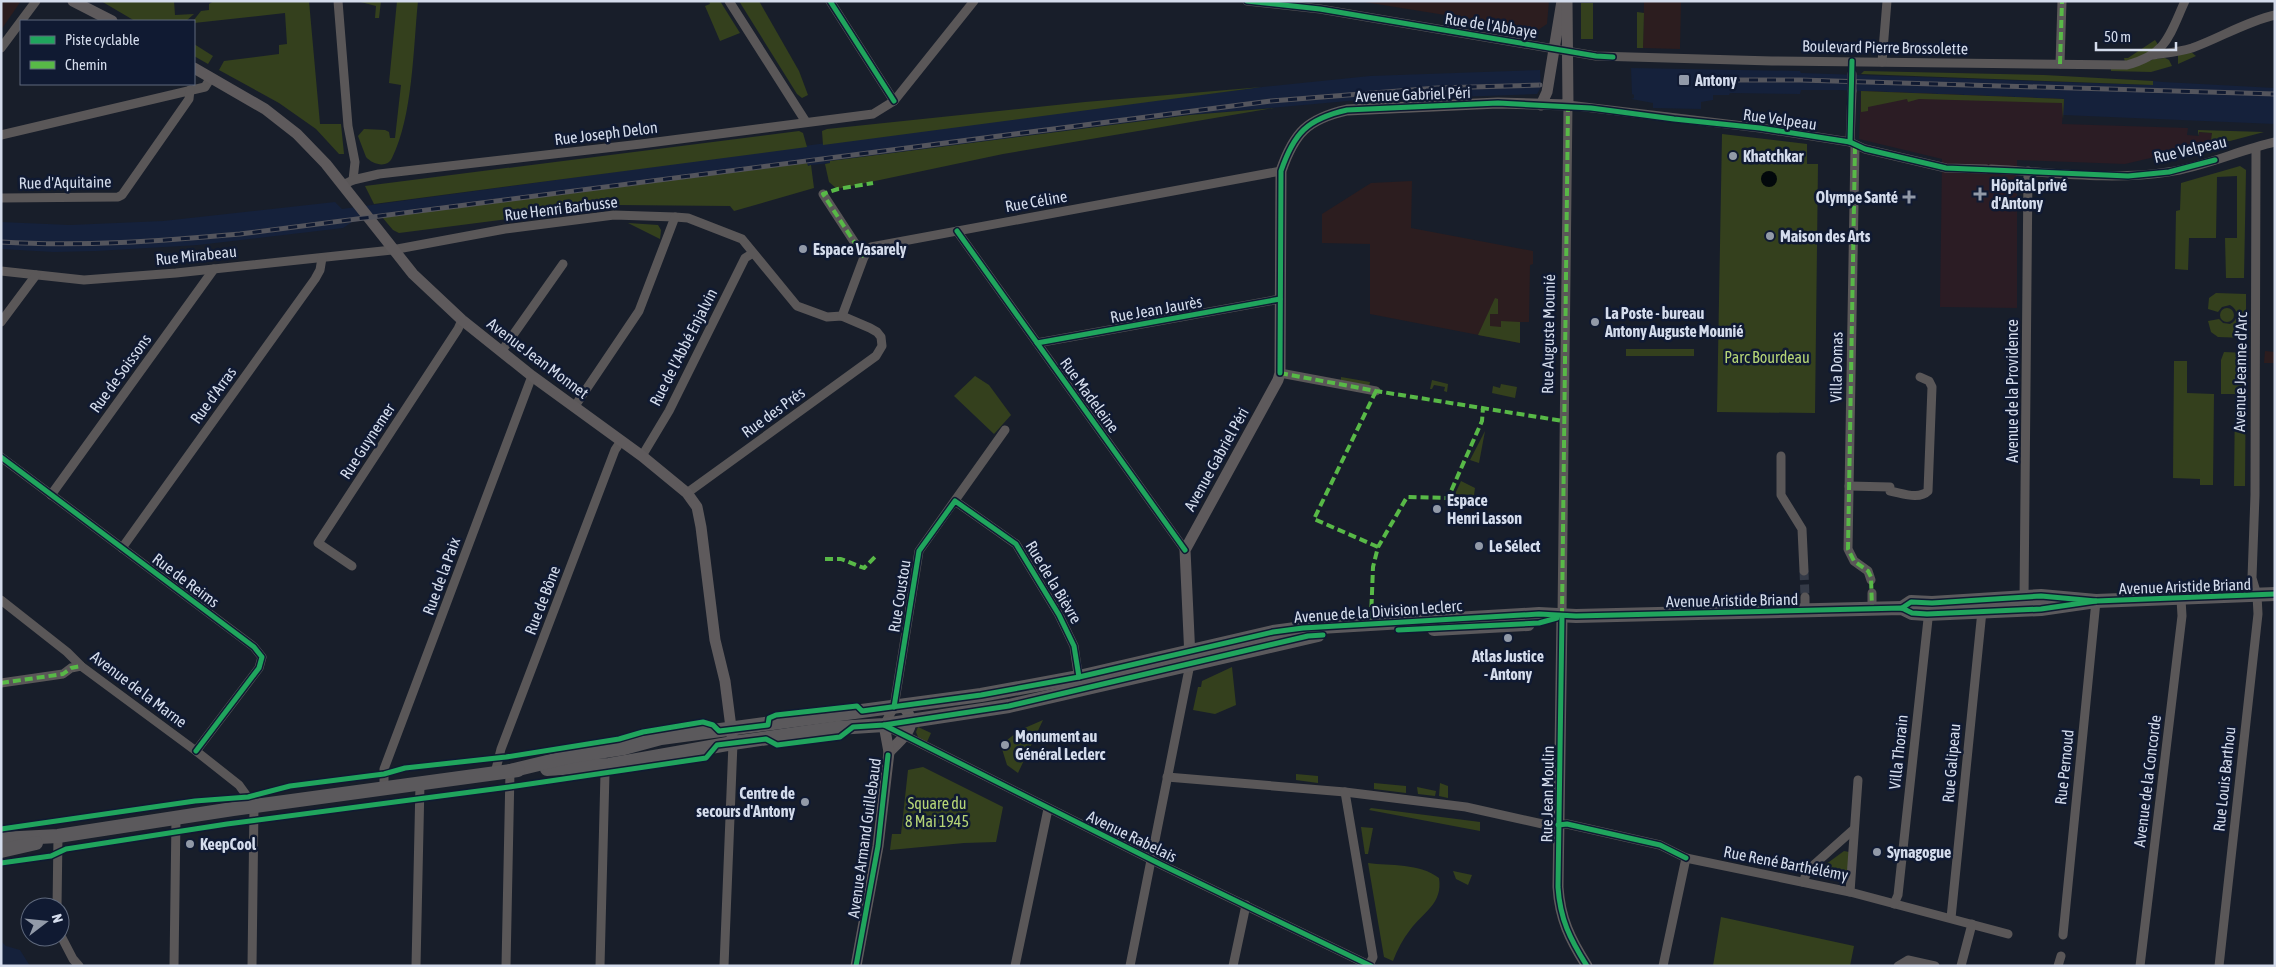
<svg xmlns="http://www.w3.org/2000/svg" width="2276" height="967" font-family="'Asap Condensed',sans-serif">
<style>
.built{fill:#15213b}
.education{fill:#2c1d1f}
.medical{fill:#2b1c24}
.green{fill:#34401d}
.water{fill:#02080b}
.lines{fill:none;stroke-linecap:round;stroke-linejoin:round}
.street-tunnel{stroke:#343a47;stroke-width:9;stroke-dasharray:9 4.5;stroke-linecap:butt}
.street{stroke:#5a5758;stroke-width:9}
.secondary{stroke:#5e5a5c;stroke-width:11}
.primary{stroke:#5b595c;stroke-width:14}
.rail-casing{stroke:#54555d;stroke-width:5}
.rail{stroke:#101a32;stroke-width:3;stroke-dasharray:9;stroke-linecap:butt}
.street-bridge{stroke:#5a5758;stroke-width:9}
.quiet{stroke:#58b947;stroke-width:4;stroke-dasharray:8 4;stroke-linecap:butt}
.cycleway-casing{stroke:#101a32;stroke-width:8}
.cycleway{stroke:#20a55d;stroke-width:5}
.poi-dot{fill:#929aa8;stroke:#101a32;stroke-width:2}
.labels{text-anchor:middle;stroke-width:5;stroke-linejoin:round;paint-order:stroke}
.street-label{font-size:16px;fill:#d4dcec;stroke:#101a32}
.poi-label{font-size:16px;font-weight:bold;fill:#d4dcec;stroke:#101a32;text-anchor:start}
.park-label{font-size:16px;fill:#b6d576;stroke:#101a32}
</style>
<rect width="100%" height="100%" fill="#181e2a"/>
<!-- built -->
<g class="built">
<polygon points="1631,68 1800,71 1801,73 2152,85 2153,81 2163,82 2275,88 2275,124 2063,115 2063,99 1838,90 1801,90 1800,94 1730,93 1729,95 1713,95 1713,100 1701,102 1701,109 1653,108 1653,103 1631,99 1634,98 1634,95 1632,94"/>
<polygon points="1540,70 1541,87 1537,94 1348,101 1190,115 831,161 831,163 811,165 807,166 807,163 382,217 352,222 343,228 198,245 96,251 54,252 1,249 1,222 70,225 163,221 335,202 342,209 959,125 1262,87 1370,76"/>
<polygon points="1,941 6,946 20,950 30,966 1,966"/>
</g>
<!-- education -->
<g class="education">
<polygon points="1,1 21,1 1,30"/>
<polygon points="1358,1 1549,1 1547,24 1538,30"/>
<polygon points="1644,1 1681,1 1680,49 1643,48"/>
<polygon points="1412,181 1411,228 1533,251 1533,264 1530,265 1529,322 1520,322 1520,343 1370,314 1370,244 1322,243 1322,214 1371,183"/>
<polygon points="2265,351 2275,352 2275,363 2264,363"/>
</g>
<!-- medical -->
<polygon class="medical" points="1861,91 2064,99 2062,124 2188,128 2187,135 2199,136 2199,132 2212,133 2211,147 2160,159 2159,156 2125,164 2017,160 2017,308 1940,307 1942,159 1859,139"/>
<!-- green -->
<g class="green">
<polygon points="101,1 174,1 175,15 194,14 186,21 135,21"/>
<polygon points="214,1 309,1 320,124 341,124 344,154 339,154 316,129 279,103 219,70 224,61 279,54 279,45 287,44 285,13 194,23 193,21 201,11 209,10 209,4"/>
<polygon points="357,1 381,1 379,18 375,18 376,6"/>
<path d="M397 1H418C413 50 413 115 392 158 387 169 372 164 366 157L358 136 364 129 385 130 389 132 390 138H395L401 85 389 83Z"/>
<polygon points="709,1 720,1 740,33 720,41 705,6 710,4"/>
<polygon points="739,1 759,1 799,71 808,95 802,98 797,94"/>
<rect x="1581" y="3" width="12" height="36"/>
<polygon points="1637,12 1644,13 1643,48 1637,48"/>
<polygon points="2155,40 2159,46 2137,58 2125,62 2124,58 2128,58"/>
<polygon points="194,44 213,56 208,64 194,56"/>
<polygon points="2191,52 2196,56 2178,64 2178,55"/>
<polygon points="2165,58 2169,60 2172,66 2151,72 2111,71 2111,68 2136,66 2154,59"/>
<polygon points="1864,71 2044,75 2153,81 2153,85 1861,74"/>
<polygon points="1262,87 823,145 822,131 827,129 1085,102"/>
<polygon points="1861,91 2064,99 2063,119 2062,103 1919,99 1908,102 1907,99 1868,107 1868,111 1861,112"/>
<polygon points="1274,108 1003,154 837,189 829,182 825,164 830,163 830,161 1190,115"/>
<polygon points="2198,130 2264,132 2230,141 2211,140 2212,133 2199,132 2198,136"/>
<polygon points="799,131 803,133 807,147 374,204 365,186"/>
<polygon points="1722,134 1807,144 1807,164 1818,164 1815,413 1717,412"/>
<polygon points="807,163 808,166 811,165 814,188 734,211 730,206 619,205 399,233 393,230 382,217"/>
<polygon points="2240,166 2246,170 2244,278 2226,278 2225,238 2237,238 2237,176 2217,177 2216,238 2189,238 2188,270 2175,269 2176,211 2180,210 2181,183"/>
<polygon points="628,223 658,225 661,230 660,239"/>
<path d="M2216 293 2246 294V338L2218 337 2211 332 2208 321 2219 319 2223 323 2230 324C2239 320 2239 310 2230 305L2222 307 2218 312 2208 309 2209 298Z"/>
<polygon points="1495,298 1498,299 1498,314 1490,314 1490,326 1501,327 1501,321 1520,322 1520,343 1478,335"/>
<circle cx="2227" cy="315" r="7"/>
<rect x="1626" y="349" width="68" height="7"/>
<polygon points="2224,352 2246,353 2245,486 2234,486 2235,394 2221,394 2221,360"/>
<polygon points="2174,361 2187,361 2187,393 2214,394 2213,485 2200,485 2200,479 2173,478"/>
<polygon points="975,376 989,385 1011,415 994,434 954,396"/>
<polygon points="1341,377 1370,382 1369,387 1341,382"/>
<polygon points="1432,380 1448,384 1447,392 1444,391 1445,387 1434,385 1432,389 1430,389"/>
<polygon points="1501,384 1517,387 1515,398 1492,393 1493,386 1500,388"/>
<polygon points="1485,431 1479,463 1470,460"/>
<polygon points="1461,481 1475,488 1474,495 1455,494"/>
<polygon points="1232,667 1236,705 1215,714 1193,710 1198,687 1201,687 1202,681"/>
<polygon points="1043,720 1018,773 1007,765 1002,749 1005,749 1008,741 1007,740 1020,730"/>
<polygon points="918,727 931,733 927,742 918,737 916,732"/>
<polygon points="923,767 1003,807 996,842 964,843 890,850 892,834 901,834 908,770"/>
<polygon points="1296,774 1318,776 1318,783 1296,780"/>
<polygon points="1374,783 1406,786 1406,793 1374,789"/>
<polygon points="1440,783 1448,786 1448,798 1439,796"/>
<polygon points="1417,787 1436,791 1435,796 1418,794"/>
<polygon points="1371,808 1480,822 1480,831 1369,810"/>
<polygon points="1361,827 1373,828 1368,854 1365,854"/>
<polygon points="1844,851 1849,852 1848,879 1818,873 1818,870"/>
<path d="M1368 863C1390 866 1420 863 1439 878 1443 904 1423 912 1410 930 1403 939 1397 950 1393 961L1384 957Z"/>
<polygon points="1453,871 1472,875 1468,885 1456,879"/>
<polygon points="1721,917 1854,946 1850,966 1713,966"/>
</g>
<!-- water -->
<circle class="water" cx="1769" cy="179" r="8"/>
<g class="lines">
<!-- street-tunnel -->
<polyline class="street-tunnel" points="1804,571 1805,597"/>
<!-- street -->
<g class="street">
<polyline points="338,1 348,126 355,162 353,180"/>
<polyline points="729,1 806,122"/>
<polyline points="830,1 894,101"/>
<path d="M1247 1 1320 9 1596 56 1772 61 2127 65C2167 54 2169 36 2185 1"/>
<polyline points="1,48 36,1"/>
<path d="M2153 55C2166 53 2179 52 2192 48 2220 38 2245 22 2275 15"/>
<polyline points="1882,62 1887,1"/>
<polyline points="2060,64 2062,1"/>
<polyline points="1,135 205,87 210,79"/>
<polyline points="1850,142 1852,91"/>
<polyline points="1855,146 1848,549 1854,561 1868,571 1871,580"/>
<path d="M1991 169C2050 172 2110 181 2168 172 2204 167 2239 150 2275 142"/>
<polyline points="343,185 353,180 379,174 641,144 873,114 894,101 974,1"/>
<polyline points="823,194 864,257"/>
<polyline points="1,198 118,197 122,195 189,99 190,90"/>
<polyline points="957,231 1185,550"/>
<polyline points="1,271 84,280 176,273 392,250 505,229 614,215 675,217 688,218 742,239 797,306 827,317 842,316 870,328 877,332 881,337 882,346 876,356 687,493"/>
<polyline points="842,316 864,257 871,247 1281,171"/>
<polyline points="1,322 36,275"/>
<polyline points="1037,343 1280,299"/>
<polyline points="501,352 563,264"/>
<polyline points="1280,373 1376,391"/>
<polyline points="575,406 639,311 675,217"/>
<polyline points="1005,430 919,551 894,707 884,725 1162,865 1371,966"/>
<polyline points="642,456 669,411 745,258 753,253"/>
<polyline points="1781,456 1781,495 1802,529 1804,571"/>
<polyline points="1,457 254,647 262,657 259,668 196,751"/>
<path d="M1849 486 1890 487V491C1902 493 1919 500 1928 491L1932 387 1929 381 1920 377"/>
<polyline points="51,495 214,269"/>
<polyline points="955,501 1016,544 1059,615 1074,646 1079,681"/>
<polyline points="122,548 315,279 320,270 322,258"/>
<polyline points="352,566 318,543 458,329 462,320"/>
<polyline points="1872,593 1872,609"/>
<polyline points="1805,597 1805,611"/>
<polyline points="1,600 67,652 81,666 196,751 239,785 254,806 252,966"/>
<polyline points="2024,600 2028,171"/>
<polyline points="1562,616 1568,105 1760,128 1850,142 1865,149 1946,168 1986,169"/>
<polyline points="1,683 63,674 71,668 81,666"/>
<polyline points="495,773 501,749 615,450 621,441"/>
<polyline points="1167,777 1345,792 1466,807 1547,825 1567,824 1660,845 1686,858 1850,892 2008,934"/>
<polyline points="384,788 384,769 532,376"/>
<polyline points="1345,792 1373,957 1369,965"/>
<polyline points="1803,882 1808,870 1854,829"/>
<polyline points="1850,892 1858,780"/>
<polyline points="1894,904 1898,895 1929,610"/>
<polyline points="57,907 58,836"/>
<polyline points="1951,918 1982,611"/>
<polyline points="60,934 73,959 79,966"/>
<polyline points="2063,935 2096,601"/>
<polyline points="174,966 176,818"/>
<polyline points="416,966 420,783"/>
<polyline points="506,966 510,771"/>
<polyline points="600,966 605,773 609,765"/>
<polyline points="724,966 733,743"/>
<polyline points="1015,966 1048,809"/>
<polyline points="1130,966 1190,664"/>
<polyline points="1233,966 1246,905"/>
<polyline points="1663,966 1686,858"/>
<polyline points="1898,966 1908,960 1935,966"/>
<polyline points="1961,966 1972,924"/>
<polyline points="2058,966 2061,956"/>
<polyline points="2140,966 2182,616 2181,599"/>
<polyline points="2219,966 2258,614 2257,595 2252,578 2255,495 2256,148"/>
</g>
<!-- secondary -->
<g class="secondary">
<polyline points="73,1 112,21"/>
<polyline points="194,68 265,109 297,134 326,164 413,274 462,320 532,376 642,456 687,493 697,507 701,527 715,640 725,681 733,743"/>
<polyline points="1541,105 1547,92 1562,1"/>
<path d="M1562 616 1558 887C1560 919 1570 939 1587 966"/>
<path d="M1190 658 1185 550 1278 380 1280 373 1281 171C1294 133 1307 119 1347 110L1498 103 1568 105 1567 1"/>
<path d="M889 752C903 737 921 727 903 706"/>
<polyline points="856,966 878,846 889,752 884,725"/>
</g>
<!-- primary -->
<g class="primary">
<polyline points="1902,608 1911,602 1932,603 2041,596 2096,601 2275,594"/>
<polyline points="1434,629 1528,624"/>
<polyline points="547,769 609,765 733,743 837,728 884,725 1009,706 1318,635"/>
<polyline points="510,771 572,756 624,748 661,738 981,695 1079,677 1273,632 1303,628 1539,614 1576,616 1902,608 1912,613 1927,614 2041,609 2096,601"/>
<polyline points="1,839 58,836 233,809 518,770"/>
<polyline points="1,851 36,843"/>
</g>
<defs>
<g id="rail">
<polyline points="1731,80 1800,80 2275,94"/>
<path d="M1 242C82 247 160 241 240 234L1271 101 1437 88 1540 85"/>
</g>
</defs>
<!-- rail casing -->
<use href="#rail" class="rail-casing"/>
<!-- rail -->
<use href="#rail" class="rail"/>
<!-- street-bridge -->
<polyline class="street-bridge" points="1852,91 1852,74"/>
<!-- quiet -->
<g class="quiet">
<polyline points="2060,64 2062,1"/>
<polyline points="1855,146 1848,549 1854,561 1868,571 1871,577 1872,609"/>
<polyline points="864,257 823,194 838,189 873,183"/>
<polyline points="1280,373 1376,391 1563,421"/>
<polyline points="1376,391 1314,519 1378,547"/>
<polyline points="825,559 841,559 864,568 875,557"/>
<polyline points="1562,616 1568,105"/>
<polyline points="1371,619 1373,567 1378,547 1407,497 1448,498 1482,421 1483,408"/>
<polyline points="1,683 63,674 71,668 81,666"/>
</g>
<defs>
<g id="cycleway">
<polyline points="830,1 894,101"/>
<polyline points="1247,1 1320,9 1596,56 1613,57"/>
<polyline points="1850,142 1852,61"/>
<polyline points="957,231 1185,550"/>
<polyline points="1037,343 1280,299"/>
<path d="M1280 373 1281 171C1294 133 1307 119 1347 110L1498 103 1591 108 1674 119 1760 128 1850 142 1865 149 1946 168 2128 176 2169 172 2215 160"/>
<polyline points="1,457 254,647 262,657 259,668 196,751"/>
<polyline points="1902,608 1911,602 1932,603 2041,596 2096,601 2275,594"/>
<path d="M1562 616 1558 887C1560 919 1570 939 1587 966"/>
<polyline points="1398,630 1539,623 1557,618"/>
<polyline points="894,707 919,551 955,501 1016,544 1059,615 1074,646 1079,677"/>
<polyline points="884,725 1162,865 1371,966"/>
<polyline points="1558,825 1567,824 1660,845 1686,858"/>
<polyline points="1,829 195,801 248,797 290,786 384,774 405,768 506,757 619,739 643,732 703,722 713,725 719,731 768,725 769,718 776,715 857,706 862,711 981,695 1079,677 1273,632 1303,628 1539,614 1576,616 1902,608 1912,613 1927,614 2041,609 2096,601"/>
<polyline points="1,863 51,856 66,849 227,824 509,787 706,758 717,745 766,739 777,745 840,737 853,727 884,725 1009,706 1308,636 1323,635"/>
<polyline points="856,966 878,846 888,755"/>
</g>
</defs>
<!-- cycleway casing -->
<use href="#cycleway" class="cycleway-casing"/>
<!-- cycleway -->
<use href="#cycleway" class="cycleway"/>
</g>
<!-- markers -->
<g class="poi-dot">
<rect x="1678" y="74" width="12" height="12" rx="2.5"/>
<circle cx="1733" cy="156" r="5"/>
<path d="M1977.5 186.5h5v5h5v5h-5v5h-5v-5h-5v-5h5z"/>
<path d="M1906.5 189.5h5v5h5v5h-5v5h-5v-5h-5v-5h5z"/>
<circle cx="1770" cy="236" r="5"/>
<circle cx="803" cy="249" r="5"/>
<circle cx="1595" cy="322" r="5"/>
<circle cx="1437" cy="509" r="5"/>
<circle cx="1479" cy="546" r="5"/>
<circle cx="1508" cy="638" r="5"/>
<circle cx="1005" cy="745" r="5"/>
<circle cx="805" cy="802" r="5"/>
<circle cx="190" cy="844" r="5"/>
<circle cx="1877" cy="852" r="5"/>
</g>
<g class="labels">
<!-- street labels -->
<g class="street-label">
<text transform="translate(1491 25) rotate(9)" y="6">Rue de l'Abbaye</text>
<text transform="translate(1885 47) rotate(1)" y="6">Boulevard Pierre Brossolette</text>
<text transform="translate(1413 94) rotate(-2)" y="6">Avenue Gabriel Péri</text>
<text transform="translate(1780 119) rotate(8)" y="6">Rue Velpeau</text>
<text transform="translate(606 133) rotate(-7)" y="6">Rue Joseph Delon</text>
<text transform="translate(2190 149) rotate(-13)" y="6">Rue Velpeau</text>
<text transform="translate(65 182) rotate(-1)" y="6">Rue d'Aquitaine</text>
<text transform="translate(1036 201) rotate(-10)" y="6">Rue Céline</text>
<text transform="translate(561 208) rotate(-7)" y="6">Rue Henri Barbusse</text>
<text transform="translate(196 255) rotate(-6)" y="6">Rue Mirabeau</text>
<text transform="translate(1156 309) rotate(-10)" y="6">Rue Jean Jaurès</text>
<text transform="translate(1548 334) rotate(-89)" y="6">Rue Auguste Mounié</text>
<text transform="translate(683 347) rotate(-63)" y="6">Rue de l'Abbé Enjalvin</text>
<text transform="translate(538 358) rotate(37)" y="6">Avenue Jean Monnet</text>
<text transform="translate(1836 367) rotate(-89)" y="6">Villa Domas</text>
<text transform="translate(2240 372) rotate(-89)" y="6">Avenue Jeanne d'Arc</text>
<text transform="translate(120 373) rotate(-54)" y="6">Rue de Soissons</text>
<text transform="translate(2012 391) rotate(-90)" y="6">Avenue de la Providence</text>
<text transform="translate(213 395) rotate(-54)" y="6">Rue d'Arras</text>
<text transform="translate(1090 395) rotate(54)" y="6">Rue Madeleine</text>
<text transform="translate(773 412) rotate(-36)" y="6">Rue des Prés</text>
<text transform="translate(367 441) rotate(-57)" y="6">Rue Guynemer</text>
<text transform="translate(1216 459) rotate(-61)" y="6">Avenue Gabriel Péri</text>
<text transform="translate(441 576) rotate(-70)" y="6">Rue de la Paix</text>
<text transform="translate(186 580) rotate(37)" y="6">Rue de Reims</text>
<text transform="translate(1054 582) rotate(59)" y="6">Rue de la Bièvre</text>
<text transform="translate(2185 586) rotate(-2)" y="6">Avenue Aristide Briand</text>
<text transform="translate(899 596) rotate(-81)" y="6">Rue Coustou</text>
<text transform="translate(542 600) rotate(-69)" y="6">Rue de Bône</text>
<text transform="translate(1732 600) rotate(-1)" y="6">Avenue Aristide Briand</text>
<text transform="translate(1378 611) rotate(-4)" y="6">Avenue de la Division Leclerc</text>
<text transform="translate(139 689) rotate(37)" y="6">Avenue de la Marne</text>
<text transform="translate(1898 752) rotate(-84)" y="6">Villa Thorain</text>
<text transform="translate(1951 763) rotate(-85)" y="6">Rue Galipeau</text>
<text transform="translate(2064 767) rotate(-84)" y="6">Rue Pernoud</text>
<text transform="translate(2224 779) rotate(-84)" y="6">Rue Louis Barthou</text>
<text transform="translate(2147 781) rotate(-83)" y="6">Avenue de la Concorde</text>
<text transform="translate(1547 794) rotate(-89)" y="6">Rue Jean Moulin</text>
<text transform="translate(1132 836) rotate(26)" y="6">Avenue Rabelais</text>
<text transform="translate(864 838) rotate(-82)" y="6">Avenue Armand Guillebaud</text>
<text transform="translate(1786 863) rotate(11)" y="6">Rue René Barthélémy</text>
</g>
<!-- poi labels -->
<g class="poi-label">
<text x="1695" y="86">Antony</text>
<text x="1743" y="162">Khatchkar</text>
<text x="1991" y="191">Hôpital privé<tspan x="1991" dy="18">d'Antony</tspan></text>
<text x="1898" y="203" text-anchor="end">Olympe Santé</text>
<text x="1780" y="242">Maison des Arts</text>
<text x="813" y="255">Espace Vasarely</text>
<text x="1605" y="319">La Poste - bureau<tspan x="1605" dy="18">Antony Auguste Mounié</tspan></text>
<text x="1447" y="506">Espace<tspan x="1447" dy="18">Henri Lasson</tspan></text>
<text x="1489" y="552">Le Sélect</text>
<text x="1508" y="662" text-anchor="middle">Atlas Justice<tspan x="1508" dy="18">- Antony</tspan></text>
<text x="1015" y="742">Monument au<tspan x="1015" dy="18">Général Leclerc</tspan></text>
<text x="795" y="799" text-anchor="end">Centre de<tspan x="795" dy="18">secours d'Antony</tspan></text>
<text x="200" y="850">KeepCool</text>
<text x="1887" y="858">Synagogue</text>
</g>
<!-- park labels -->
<g class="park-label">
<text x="1767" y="363">Parc Bourdeau</text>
<text x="937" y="809">Square du<tspan x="937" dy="18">8 Mai 1945</tspan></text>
</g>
</g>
<!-- border -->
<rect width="2276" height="967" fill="none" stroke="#d4dcec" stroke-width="5"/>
<!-- legend -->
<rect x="20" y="20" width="175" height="65" fill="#101a32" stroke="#5e687c"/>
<rect x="30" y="36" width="25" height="8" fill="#20a55d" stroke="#5e687c"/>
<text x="65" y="45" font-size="15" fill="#d4dcec">Piste cyclable</text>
<rect x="30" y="61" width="25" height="8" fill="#58b947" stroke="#5e687c"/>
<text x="65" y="70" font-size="15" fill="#d4dcec">Chemin</text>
<!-- north arrow -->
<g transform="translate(45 922) rotate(74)"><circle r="24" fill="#101a32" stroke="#5e687c"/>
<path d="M0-4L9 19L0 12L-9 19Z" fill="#929aa8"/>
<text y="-8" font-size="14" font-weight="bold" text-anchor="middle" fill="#d4dcec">N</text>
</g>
<!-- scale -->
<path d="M2096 42v8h80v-8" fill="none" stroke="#d4dcec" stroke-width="2.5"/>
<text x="2104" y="42" font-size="15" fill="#d4dcec" stroke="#101a32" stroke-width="4" paint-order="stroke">50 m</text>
</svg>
